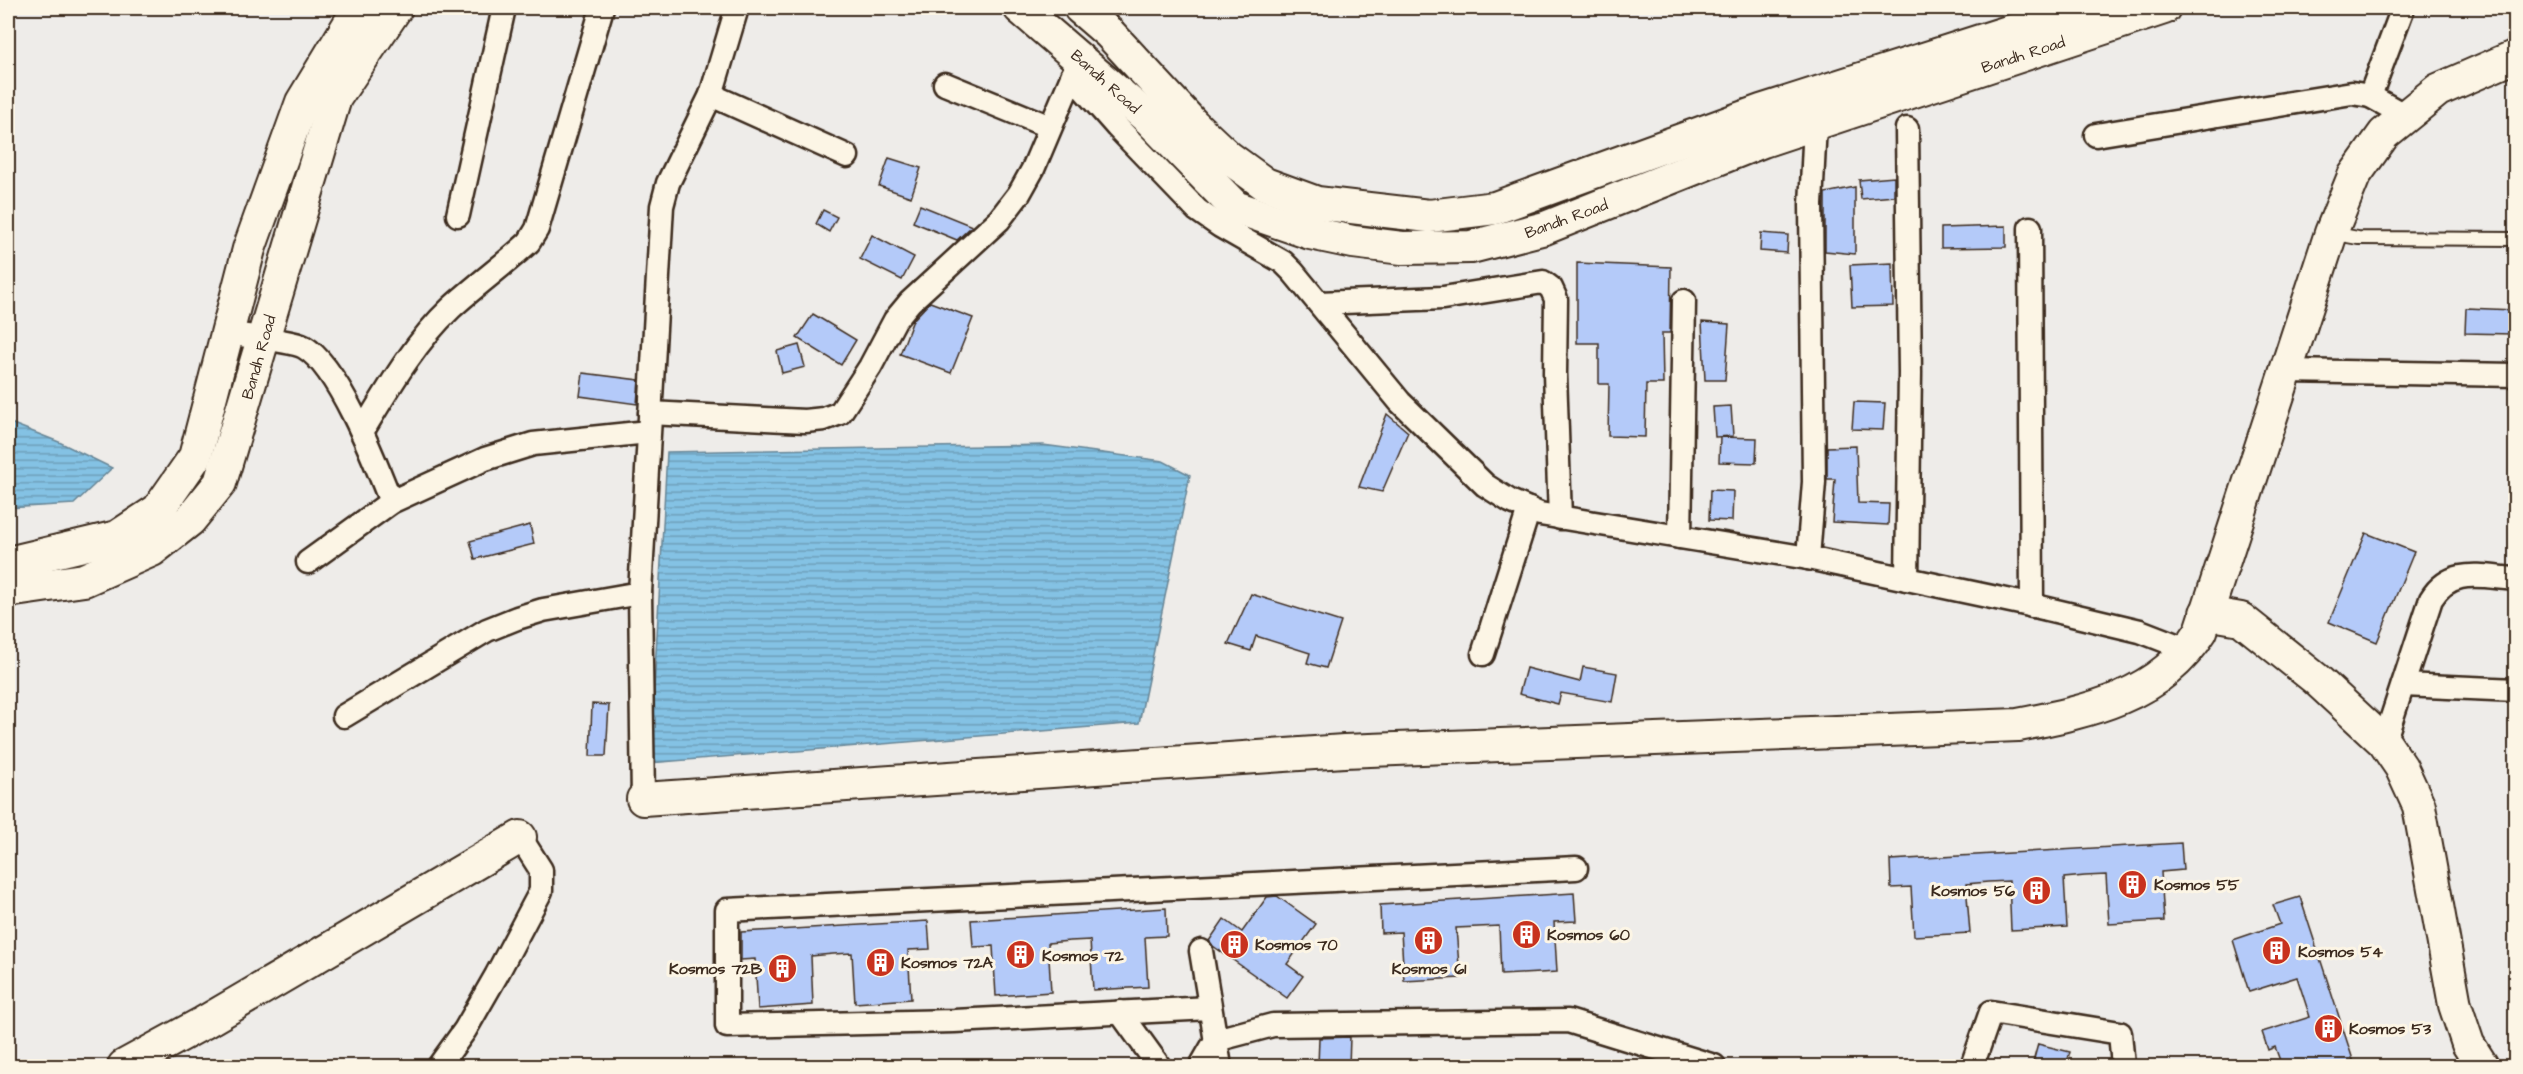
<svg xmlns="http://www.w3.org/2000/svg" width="2523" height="1074" font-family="'Architects Daughter',sans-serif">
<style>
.water{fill:url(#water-rules);stroke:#678595;stroke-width:1.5}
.building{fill:#b4caf9;stroke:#3b2a1e;stroke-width:1.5}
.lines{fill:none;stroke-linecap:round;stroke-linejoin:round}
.lane-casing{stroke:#3b2a1e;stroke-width:16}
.street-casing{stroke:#3b2a1e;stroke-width:27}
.secondary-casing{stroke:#3b2a1e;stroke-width:36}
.lane{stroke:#fcf5e5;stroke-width:12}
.street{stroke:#fcf5e5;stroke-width:22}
.secondary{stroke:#fcf5e5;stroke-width:32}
.labels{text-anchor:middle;stroke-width:6;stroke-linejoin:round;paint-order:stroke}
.street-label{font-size:16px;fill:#3b2a1e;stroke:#fcf5e5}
.poi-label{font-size:16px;font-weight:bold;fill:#3b2a1e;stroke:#fcf5e5;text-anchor:start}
</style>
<defs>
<pattern id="water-rules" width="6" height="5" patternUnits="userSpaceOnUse" patternTransform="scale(1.5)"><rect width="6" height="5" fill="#84c2e4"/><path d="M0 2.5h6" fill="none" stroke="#6d9eb8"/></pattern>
</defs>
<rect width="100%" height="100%" fill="#eeece9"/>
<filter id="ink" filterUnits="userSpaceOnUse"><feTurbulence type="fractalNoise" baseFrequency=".0167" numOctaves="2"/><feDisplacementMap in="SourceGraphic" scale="12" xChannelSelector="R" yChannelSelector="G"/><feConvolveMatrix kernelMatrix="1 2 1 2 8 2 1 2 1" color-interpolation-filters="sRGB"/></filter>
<g filter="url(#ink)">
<!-- water -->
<g class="water">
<polygon points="8,422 59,442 112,468 74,504 8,508"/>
<polygon points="1043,445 1163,461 1190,475 1139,723 650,763 667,452"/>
</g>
<!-- building -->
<g class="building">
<polygon points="889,158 921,168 911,197 879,186"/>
<polygon points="1894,177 1894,196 1861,199 1859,180"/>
<polygon points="1855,187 1855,254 1825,251 1825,193"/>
<polygon points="920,205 972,226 957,240 913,222"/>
<polygon points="823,210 837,217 829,232 816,224"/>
<polygon points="2006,226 2006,247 1941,248 1941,228"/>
<polygon points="1761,233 1788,235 1787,253 1760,251"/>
<polygon points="872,235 914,257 902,280 860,259"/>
<polygon points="1577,263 1671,267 1670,333 1662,333 1663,384 1646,384 1645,437 1608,436 1609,384 1599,384 1599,343 1577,343"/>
<polygon points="1892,263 1893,306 1852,307 1850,265"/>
<polygon points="930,302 973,318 951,373 900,354 913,320"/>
<polygon points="2466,308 2514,310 2513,334 2465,333"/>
<polygon points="813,314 856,340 841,365 797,338"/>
<polygon points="1702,322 1729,324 1725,380 1705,380"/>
<polygon points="799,345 805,367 782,373 777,351"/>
<polygon points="583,373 639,380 637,404 580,396"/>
<polygon points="1854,402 1885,403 1883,430 1852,429"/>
<polygon points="1731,406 1733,436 1715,437 1713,407"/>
<polygon points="1387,414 1408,432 1382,492 1359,487"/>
<polygon points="1720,437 1757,438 1756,463 1719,462"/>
<polygon points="1856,446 1858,503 1889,504 1888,525 1832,522 1835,479 1827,479 1827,447"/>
<polygon points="1710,490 1733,491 1732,521 1709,520"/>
<polygon points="530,525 534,544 475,559 470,541"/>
<polygon points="2366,533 2414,552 2377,642 2329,622"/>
<polygon points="1251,594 1341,622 1326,668 1307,663 1310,653 1256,636 1251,651 1228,644"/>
<polygon points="1583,667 1617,673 1612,702 1561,693 1558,704 1519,694 1526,668 1580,682"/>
<polygon points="592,704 609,705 606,756 590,756"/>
<polygon points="2181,843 2183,870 2161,872 2164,921 2109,924 2106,875 2085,876 2064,878 2067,927 2011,930 2009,881 1988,882 1966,884 1970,933 1914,936 1911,887 1891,888 1890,860"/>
<polygon points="1574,893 1576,921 1554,922 1557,972 1501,975 1499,926 1478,927 1456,928 1460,978 1404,981 1401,932 1381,933 1380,905"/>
<polygon points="1277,896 1316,924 1287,964 1303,976 1287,998 1213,946 1209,941 1224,919 1242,932 1267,897"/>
<polygon points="2300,897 2330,989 2355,1066 2282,1066 2275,1047 2268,1050 2262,1032 2310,1017 2297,977 2249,992 2233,940 2280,924 2273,905"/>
<polygon points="1166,908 1167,936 1145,937 1148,987 1093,990 1090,940 1070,941 1048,943 1051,992 996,996 993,946 973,947 971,920"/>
<polygon points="928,921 930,949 908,950 911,999 855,1003 852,953 833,954 811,956 813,1005 758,1009 755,959 741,960 741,932"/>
<polygon points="1350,1037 1349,1066 1318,1066 1319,1038"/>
<polygon points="2038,1044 2070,1052 2066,1066 2032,1066"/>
</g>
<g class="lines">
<defs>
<polyline id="lane" points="2331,233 2358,238 2516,239"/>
<g id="street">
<polyline points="1072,76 1117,127 1197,210 1220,226 1283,262 1293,272 1400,402 1485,485 1510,501 1540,514 1808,558 2039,607 2140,631 2189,650"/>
<polyline points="945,84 1050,127"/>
<polyline points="711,95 847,156"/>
<polyline points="2370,96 2403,8"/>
<polyline points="1907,129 1910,373 1907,579"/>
<polyline points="2096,135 2352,93 2370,96 2404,115"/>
<polyline points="458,215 504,8"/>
<polyline points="2030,228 2032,606"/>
<polyline points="1319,303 1443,298 1543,282 1551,288 1556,299 1555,373 1560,518"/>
<path d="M227 333C243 336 293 341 304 347 339 367 376 464 391 502"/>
<polyline points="2286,371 2516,375"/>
<polyline points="650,413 805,421 824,419 840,413 870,367 895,320 910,302 999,220 1019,194 1033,169 1077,65"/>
<path d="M362 432C388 389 414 343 451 308 476 285 504 265 529 242L537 229 602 8"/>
<polyline points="1680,537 1684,301"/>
<polyline points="1808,558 1814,482 1811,205 1815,124"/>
<polyline points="308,562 391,502 485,459 533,444 648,432"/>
<polyline points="1483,654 1529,509"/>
<polyline points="2403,685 2516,690"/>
<polyline points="344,716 487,630 517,618 543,610 640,593"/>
<path d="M2384 742 2431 599C2451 566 2482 577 2516 579"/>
<polyline points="643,799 640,593 662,206 668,183 711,95 737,8"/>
<polyline points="1201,951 1220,1066"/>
<polyline points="1210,1008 954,1021 727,1026 727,910 1576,868"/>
<polyline points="1120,1012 1159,1066"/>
<polyline points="439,1066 465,1030 496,976 541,891 541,870 520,837"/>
<polyline points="1201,1066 1216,1040 1273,1025 1568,1021 1714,1066"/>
<polyline points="1972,1066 1991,1012 2120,1033 2123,1066"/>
</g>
<g id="secondary">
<polyline points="1020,8 1151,121 1235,207 1310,233 1353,242 1402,248 1471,247 1545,228 1763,141 2164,8"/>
<polyline points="1080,8 1109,33 1194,125 1228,157 1265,184 1317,203 1429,216 1495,208 1761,111 2083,8"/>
<polyline points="8,563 117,537 158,510 195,457 249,249 302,102 359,8"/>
<polyline points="8,591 84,580 152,550 190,520 220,483 335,98 396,8"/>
<polyline points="2206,613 2241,619 2316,679 2384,742 2401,767 2419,806 2455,1005 2468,1044 2482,1066"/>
<path d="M643 799 1344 751 2018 725C2089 711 2160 697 2201 631L2331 233 2354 176 2384 134 2438 90 2516 56"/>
<polyline points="124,1066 203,1023 520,837"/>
</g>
</defs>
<!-- lane casing -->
<use href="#lane" class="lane-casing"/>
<!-- street casing -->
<use href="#street" class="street-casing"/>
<!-- secondary casing -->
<use href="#secondary" class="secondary-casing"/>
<!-- lane -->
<use href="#lane" class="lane"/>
<!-- street -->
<use href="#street" class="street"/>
<!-- secondary -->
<use href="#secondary" class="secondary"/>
</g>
</g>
<!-- icons -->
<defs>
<symbol id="building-disc" viewBox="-11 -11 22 22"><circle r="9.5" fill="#c8321e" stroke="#fcf5e5"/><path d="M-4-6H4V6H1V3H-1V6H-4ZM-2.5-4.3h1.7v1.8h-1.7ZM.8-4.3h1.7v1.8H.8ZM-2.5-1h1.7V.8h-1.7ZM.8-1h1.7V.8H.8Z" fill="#fff"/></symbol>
</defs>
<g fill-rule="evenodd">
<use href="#building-disc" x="2116" y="868" width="33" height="33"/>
<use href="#building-disc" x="2020" y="874" width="33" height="33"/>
<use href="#building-disc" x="1510" y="918" width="33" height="33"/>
<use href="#building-disc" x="1412" y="924" width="33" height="33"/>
<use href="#building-disc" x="1218" y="928" width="33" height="33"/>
<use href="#building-disc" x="2260" y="934" width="33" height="33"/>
<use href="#building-disc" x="1004" y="938" width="33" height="33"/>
<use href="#building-disc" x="864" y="946" width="33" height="33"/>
<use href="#building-disc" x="766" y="952" width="33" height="33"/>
<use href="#building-disc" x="2312" y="1012" width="33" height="33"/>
</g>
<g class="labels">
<!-- street labels -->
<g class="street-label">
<text transform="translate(2023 54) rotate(-18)" y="6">Bandh Road</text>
<text transform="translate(1106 81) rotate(42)" y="6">Bandh Road</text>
<text transform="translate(1566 218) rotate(-20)" y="6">Bandh Road</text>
<text transform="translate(258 357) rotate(-74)" y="6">Bandh Road</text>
</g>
<!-- poi labels -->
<g class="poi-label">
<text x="2154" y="890">Kosmos 55</text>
<text x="2015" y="896" text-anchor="end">Kosmos 56</text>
<text x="1547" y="940">Kosmos 60</text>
<text x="1255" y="950">Kosmos 70</text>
<text x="2298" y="957">Kosmos 54</text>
<text x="1042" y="961">Kosmos 72</text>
<text x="901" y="968">Kosmos 72A</text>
<text x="762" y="974" text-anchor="end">Kosmos 72B</text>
<text x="1429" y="974" text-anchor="middle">Kosmos 61</text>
<text x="2349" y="1034">Kosmos 53</text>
</g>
</g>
<!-- margin -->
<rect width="2523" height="1074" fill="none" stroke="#fcf5e5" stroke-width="30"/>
<rect x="15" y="15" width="2493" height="1044" fill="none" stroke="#3b2a1e" stroke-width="2" filter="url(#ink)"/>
</svg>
